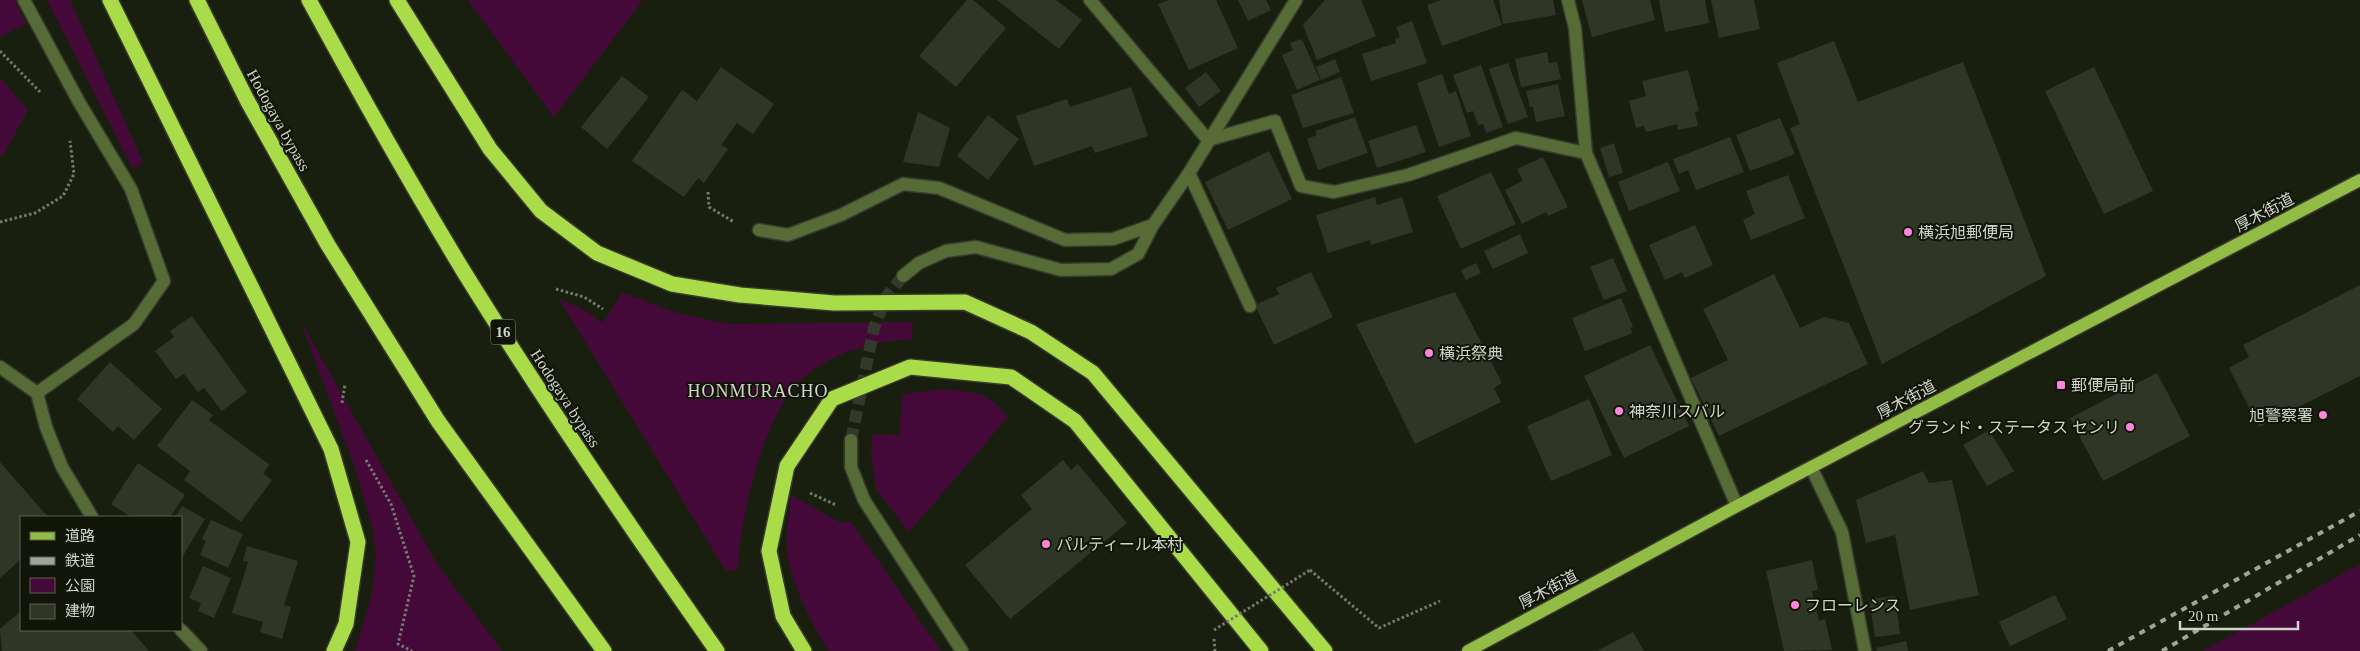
<svg xmlns="http://www.w3.org/2000/svg" width="2360" height="651" font-family="'Times New Roman','Noto Sans JP',serif">
<style>
.green{fill:#450939}
.building{fill:#303626}
.lines{fill:none;stroke-linecap:round;stroke-linejoin:round}
.minor-tunnel{stroke:#343a2b;stroke-width:12;stroke-dasharray:12 6;stroke-linecap:butt}
.minor-casing{stroke:#363c2d;stroke-width:15}
.major-casing{stroke:#363c2d;stroke-width:15}
.highway-casing{stroke:#363c2d;stroke-width:18}
.path{stroke:#767a6e;stroke-width:3;stroke-dasharray:2.5 2.5;stroke-linecap:butt}
.minor{stroke:#576b36;stroke-width:12}
.major{stroke:#93bc46;stroke-width:12}
.highway{stroke:#aadc4a;stroke-width:15}
.rail{stroke:#a0a599;stroke-width:4;stroke-dasharray:6 6;stroke-linecap:butt}
.path-bridge{stroke:#767a6e;stroke-width:3;stroke-dasharray:2.5 2.5;stroke-linecap:butt}
.poi-dot{fill:#fe85df;stroke:#101507;stroke-width:2}
.labels{text-anchor:middle;stroke-width:4;stroke-linejoin:round;paint-order:stroke}
.shield{fill:#101507;stroke:#969b90;stroke-width:1}
.shield-label{font-size:15px;font-weight:bold;fill:#d0d4ca}
.street-label{font-size:16px;fill:#d0d4ca;stroke:#101507}
.poi-label{font-size:16px;fill:#d0d4ca;stroke:#101507;text-anchor:start}
.neighbourhood-label{font-size:18px;letter-spacing:1px;fill:#d0d4ca;stroke:#101507}
</style>
<rect width="100%" height="100%" fill="#191f0f"/>
<!-- green -->
<g class="green">
<polygon points="0,0 14,0 26,24 0,37"/>
<polygon points="47,0 70,0 143,162 133,169"/>
<polygon points="468,0 643,0 554,117"/>
<polygon points="0,78 28,110 4,154 0,157"/>
<path d="M622 292 673 312 729 324 912 322 913 339C876 341 836 351 806 375 764 410 740 516 738 569L726 571 559 299 585 310 603 323Z"/>
<polygon points="300,320 437,564 502,651 355,651 371,598 376,558 373,529 355,468"/>
<path d="M943 389C977 393 985 390 1008 417L909 532 876 489 871 454 872 434 899 435 903 394Z"/>
<path d="M791 495 841 523 851 522 941 651H829C813 627 788 577 787 549 786 531 789 512 791 495Z"/>
<polygon points="2360,564 2360,651 2203,651"/>
</g>
<!-- building -->
<g class="building">
<polygon points="967,0 973,0 1006,28 956,87 919,56"/>
<polygon points="997,0 1056,0 1082,20 1059,49"/>
<polygon points="1169,0 1216,0 1238,48 1189,70 1158,4"/>
<polygon points="1238,0 1266,0 1271,10 1248,21"/>
<polygon points="1325,0 1361,0 1376,36 1317,60 1303,25"/>
<polygon points="1441,0 1493,0 1502,25 1442,46 1427,5"/>
<polygon points="1499,0 1553,0 1556,15 1503,24"/>
<polygon points="1582,0 1650,0 1655,20 1592,37"/>
<polygon points="1659,0 1705,0 1709,23 1665,32"/>
<polygon points="1711,0 1754,0 1760,29 1719,38"/>
<polygon points="1412,21 1427,63 1371,81 1362,54 1396,43 1395,39 1400,37 1396,27"/>
<polygon points="1302,39 1320,80 1297,90 1282,55 1293,50 1290,43"/>
<polygon points="1834,41 1858,102 1963,62 2046,276 1882,364 1790,128 1800,124 1777,63"/>
<polygon points="1547,52 1549,63 1557,62 1561,79 1521,87 1515,59"/>
<polygon points="1335,59 1340,72 1321,80 1316,67"/>
<polygon points="1508,63 1528,117 1508,124 1489,69"/>
<polygon points="1481,65 1503,127 1486,133 1483,124 1478,125 1473,111 1467,113 1453,75"/>
<polygon points="721,67 774,104 753,134 737,123 721,145 728,149 704,183 698,178 684,197 632,161 682,90 697,101"/>
<polygon points="2094,67 2153,191 2104,214 2045,91"/>
<polygon points="1688,70 1699,111 1695,112 1698,126 1678,130 1677,124 1646,132 1644,126 1636,128 1629,101 1646,96 1642,81"/>
<polygon points="1206,72 1221,91 1199,107 1185,88"/>
<polygon points="1442,74 1449,94 1456,91 1471,136 1439,147 1417,83"/>
<polygon points="622,76 649,97 607,149 581,127"/>
<polygon points="1341,77 1354,113 1303,128 1291,95"/>
<polygon points="1558,84 1565,116 1536,122 1533,107 1530,107 1526,91"/>
<polygon points="1131,87 1148,136 1095,153 1092,146 1034,166 1016,116 1067,99 1070,107"/>
<polygon points="918,112 950,128 939,167 903,162"/>
<polygon points="988,115 1019,139 988,180 957,156"/>
<polygon points="1355,117 1368,153 1318,170 1307,139 1317,135 1315,131"/>
<polygon points="1780,118 1795,154 1750,171 1736,135"/>
<polygon points="1416,125 1426,152 1377,168 1368,141"/>
<polygon points="1730,137 1744,172 1696,190 1688,170 1679,174 1673,159"/>
<polygon points="1614,143 1623,173 1609,177 1600,148"/>
<polygon points="1269,151 1292,199 1228,230 1205,182"/>
<polygon points="1543,157 1568,207 1548,216 1546,212 1522,224 1505,190 1523,181 1517,169"/>
<polygon points="1668,162 1680,191 1629,211 1618,182"/>
<polygon points="1491,172 1516,224 1461,249 1437,196"/>
<polygon points="1788,175 1805,218 1751,240 1743,220 1755,214 1746,191"/>
<polygon points="1375,197 1377,205 1402,197 1413,232 1371,245 1370,240 1328,253 1316,215"/>
<polygon points="1695,225 1713,265 1685,278 1682,272 1665,280 1649,245"/>
<polygon points="1520,234 1528,253 1493,269 1484,251"/>
<polygon points="1613,258 1627,291 1604,300 1590,267"/>
<polygon points="1476,263 1481,273 1466,280 1461,270"/>
<polygon points="1311,272 1333,317 1274,345 1255,305 1279,294 1276,288"/>
<polygon points="1774,274 1800,328 1824,317 1849,323 1868,364 1719,436 1691,378 1728,360 1703,309"/>
<polygon points="2360,285 2360,376 2259,427 2229,368 2249,357 2243,345"/>
<polygon points="1455,292 1502,383 1494,388 1501,402 1415,444 1356,324"/>
<polygon points="1621,298 1633,327 1630,328 1633,333 1585,351 1572,318"/>
<polygon points="192,316 247,392 222,411 204,388 198,392 184,374 176,379 155,351 174,337 170,331"/>
<polygon points="1650,345 1689,426 1624,458 1584,376"/>
<polygon points="110,362 162,409 134,440 118,426 113,432 77,399"/>
<polygon points="2157,373 2190,436 2103,481 2070,418"/>
<polygon points="1589,399 1612,455 1551,481 1527,426"/>
<polygon points="192,400 213,415 209,420 270,465 263,473 272,480 241,522 184,480 190,471 157,446"/>
<polygon points="1989,430 2014,471 1987,486 1963,445"/>
<polygon points="1063,460 1071,470 1078,464 1127,523 1010,619 965,565 1032,509 1021,495"/>
<polygon points="0,462 48,517 21,517 21,559 0,578"/>
<polygon points="138,463 185,495 170,517 131,517 111,504"/>
<polygon points="1923,471 1929,483 1952,480 1979,595 1910,610 1895,535 1866,543 1856,500"/>
<polygon points="182,506 205,519 181,559 181,517 175,517"/>
<polygon points="211,520 243,534 228,568 200,555 206,541 202,539"/>
<polygon points="247,546 298,561 284,605 291,607 282,639 260,632 263,622 232,613 248,562 243,561"/>
<polygon points="1812,560 1818,590 1812,591 1819,621 1825,619 1832,650 1784,651 1766,571"/>
<polygon points="203,566 231,578 214,618 198,611 201,603 189,598"/>
<polygon points="2055,595 2067,619 2010,646 1999,622"/>
<polygon points="1895,596 1900,634 1875,637 1869,599"/>
<polygon points="21,611 21,630 131,630 149,651 2,651 0,629"/>
<polygon points="1633,632 1644,651 1597,651"/>
<polygon points="1906,641 1908,651 1877,651 1876,648"/>
</g>
<g class="lines">
<!-- minor-tunnel -->
<polyline class="minor-tunnel" points="851,440 874,328 886,297 903,276"/>
<defs>
<g id="minor">
<polyline points="24,0 79,102 131,189 164,281 134,324 37,393"/>
<polyline points="1090,0 1208,140 1275,121 1301,186 1334,192 1408,175 1516,138 1586,153"/>
<polyline points="1568,0 1575,28 1586,153 1737,506"/>
<polyline points="1189,173 1250,306"/>
<polyline points="759,230 788,235 841,215 903,184 939,188 1065,240 1113,239 1153,225"/>
<polyline points="903,276 919,263 946,251 976,247 1061,270 1111,269 1138,254 1153,225 1189,173 1296,0"/>
<polyline points="0,367 37,393 46,427 62,467 92,517"/>
<polyline points="851,440 851,467 864,500 962,651"/>
<polyline points="1811,467 1842,532 1865,651"/>
<polyline points="181,630 201,651"/>
</g>
<polyline id="major" points="1468,651 1737,506 2360,180"/>
<g id="highway">
<polyline points="110,0 331,449 358,542 346,624 334,651"/>
<polyline points="197,0 247,100 328,245 438,421 604,651"/>
<path d="M309 0C359 92 410 183 464 272 544 401 630 527 717 651"/>
<polyline points="397,0 490,149 541,211 597,253 672,284 740,295 834,303 965,302 1031,332 1093,373 1325,651"/>
<polyline points="804,651 783,616 769,551 787,466 832,399 910,367 1011,377 1075,421 1261,651"/>
</g>
</defs>
<!-- minor casing -->
<use href="#minor" class="minor-casing"/>
<!-- major casing -->
<use href="#major" class="major-casing"/>
<!-- highway casing -->
<use href="#highway" class="highway-casing"/>
<!-- path -->
<g class="path">
<polyline points="0,51 40,92"/>
<polyline points="708,192 709,207 734,222"/>
<polyline points="0,222 35,213 63,196 74,174 70,141"/>
<polyline points="556,289 584,297 603,309"/>
<polyline points="342,403 345,384"/>
<polyline points="366,460 391,504 414,576 398,644 412,651"/>
<polyline points="810,493 836,505"/>
<polyline points="1310,570 1379,628 1440,601"/>
<polyline points="1214,639 1215,651"/>
</g>
<!-- minor -->
<use href="#minor" class="minor"/>
<!-- major -->
<use href="#major" class="major"/>
<!-- highway -->
<use href="#highway" class="highway"/>
<!-- rail -->
<g class="rail">
<polyline points="2108,651 2360,511"/>
<polyline points="2162,651 2360,535"/>
</g>
<!-- path-bridge -->
<polyline class="path-bridge" points="1214,630 1310,570"/>
</g>
<!-- markers -->
<g class="poi-dot">
<circle cx="1908" cy="232" r="5"/>
<circle cx="1429" cy="353" r="5"/>
<rect x="2056" y="380" width="10" height="10" rx="2.5"/>
<circle cx="1619" cy="411" r="5"/>
<circle cx="2323" cy="415" r="5"/>
<circle cx="2130" cy="427" r="5"/>
<circle cx="1046" cy="544" r="5"/>
<circle cx="1795" cy="605" r="5"/>
</g>
<g class="labels">
<!-- shield labels -->
<rect class="shield" x="490.5" y="319.5" width="25" height="25" rx="4"/>
<g class="shield-label">
<text x="503" y="337">16</text>
</g>
<!-- street labels -->
<g class="street-label">
<text transform="translate(279 120) rotate(61)" y="6">Hodogaya bypass</text>
<text transform="translate(2264 212) rotate(-28)" y="6">厚木街道</text>
<text transform="translate(566 398) rotate(57)" y="6">Hodogaya bypass</text>
<text transform="translate(1906 399) rotate(-28)" y="6">厚木街道</text>
<text transform="translate(1548 589) rotate(-28)" y="6">厚木街道</text>
</g>
<!-- poi labels -->
<g class="poi-label">
<text x="1918" y="238">横浜旭郵便局</text>
<text x="1439" y="359">横浜祭典</text>
<text x="2071" y="391">郵便局前</text>
<text x="1629" y="417">神奈川スバル</text>
<text x="2313" y="421" text-anchor="end">旭警察署</text>
<text x="2120" y="433" text-anchor="end">グランド・ステータス センリ</text>
<text x="1056" y="550">パルティール本村</text>
<text x="1805" y="611">フローレンス</text>
</g>
<!-- neighbourhood labels -->
<g class="neighbourhood-label">
<text x="758" y="397">HONMURACHO</text>
</g>
</g>
<!-- legend -->
<rect x="20" y="516" width="162" height="115" fill="#101507" stroke="#5d6155"/>
<rect x="30" y="532" width="25" height="8" fill="#93bc46" stroke="#5d6155"/>
<text x="65" y="541" font-size="15" fill="#d0d4ca">道路</text>
<rect x="30" y="557" width="25" height="8" fill="#a0a599" stroke="#5d6155"/>
<text x="65" y="566" font-size="15" fill="#d0d4ca">鉄道</text>
<rect x="30" y="578" width="25" height="15" fill="#450939" stroke="#5d6155"/>
<text x="65" y="591" font-size="15" fill="#d0d4ca">公園</text>
<rect x="30" y="604" width="25" height="15" fill="#303626" stroke="#5d6155"/>
<text x="65" y="616" font-size="15" fill="#d0d4ca">建物</text>
<!-- scale -->
<path d="M2180 621v8h118v-8" fill="none" stroke="#d0d4ca" stroke-width="2.5"/>
<text x="2188" y="621" font-size="15" fill="#d0d4ca" stroke="#101507" stroke-width="4" paint-order="stroke">20 m</text>
</svg>
